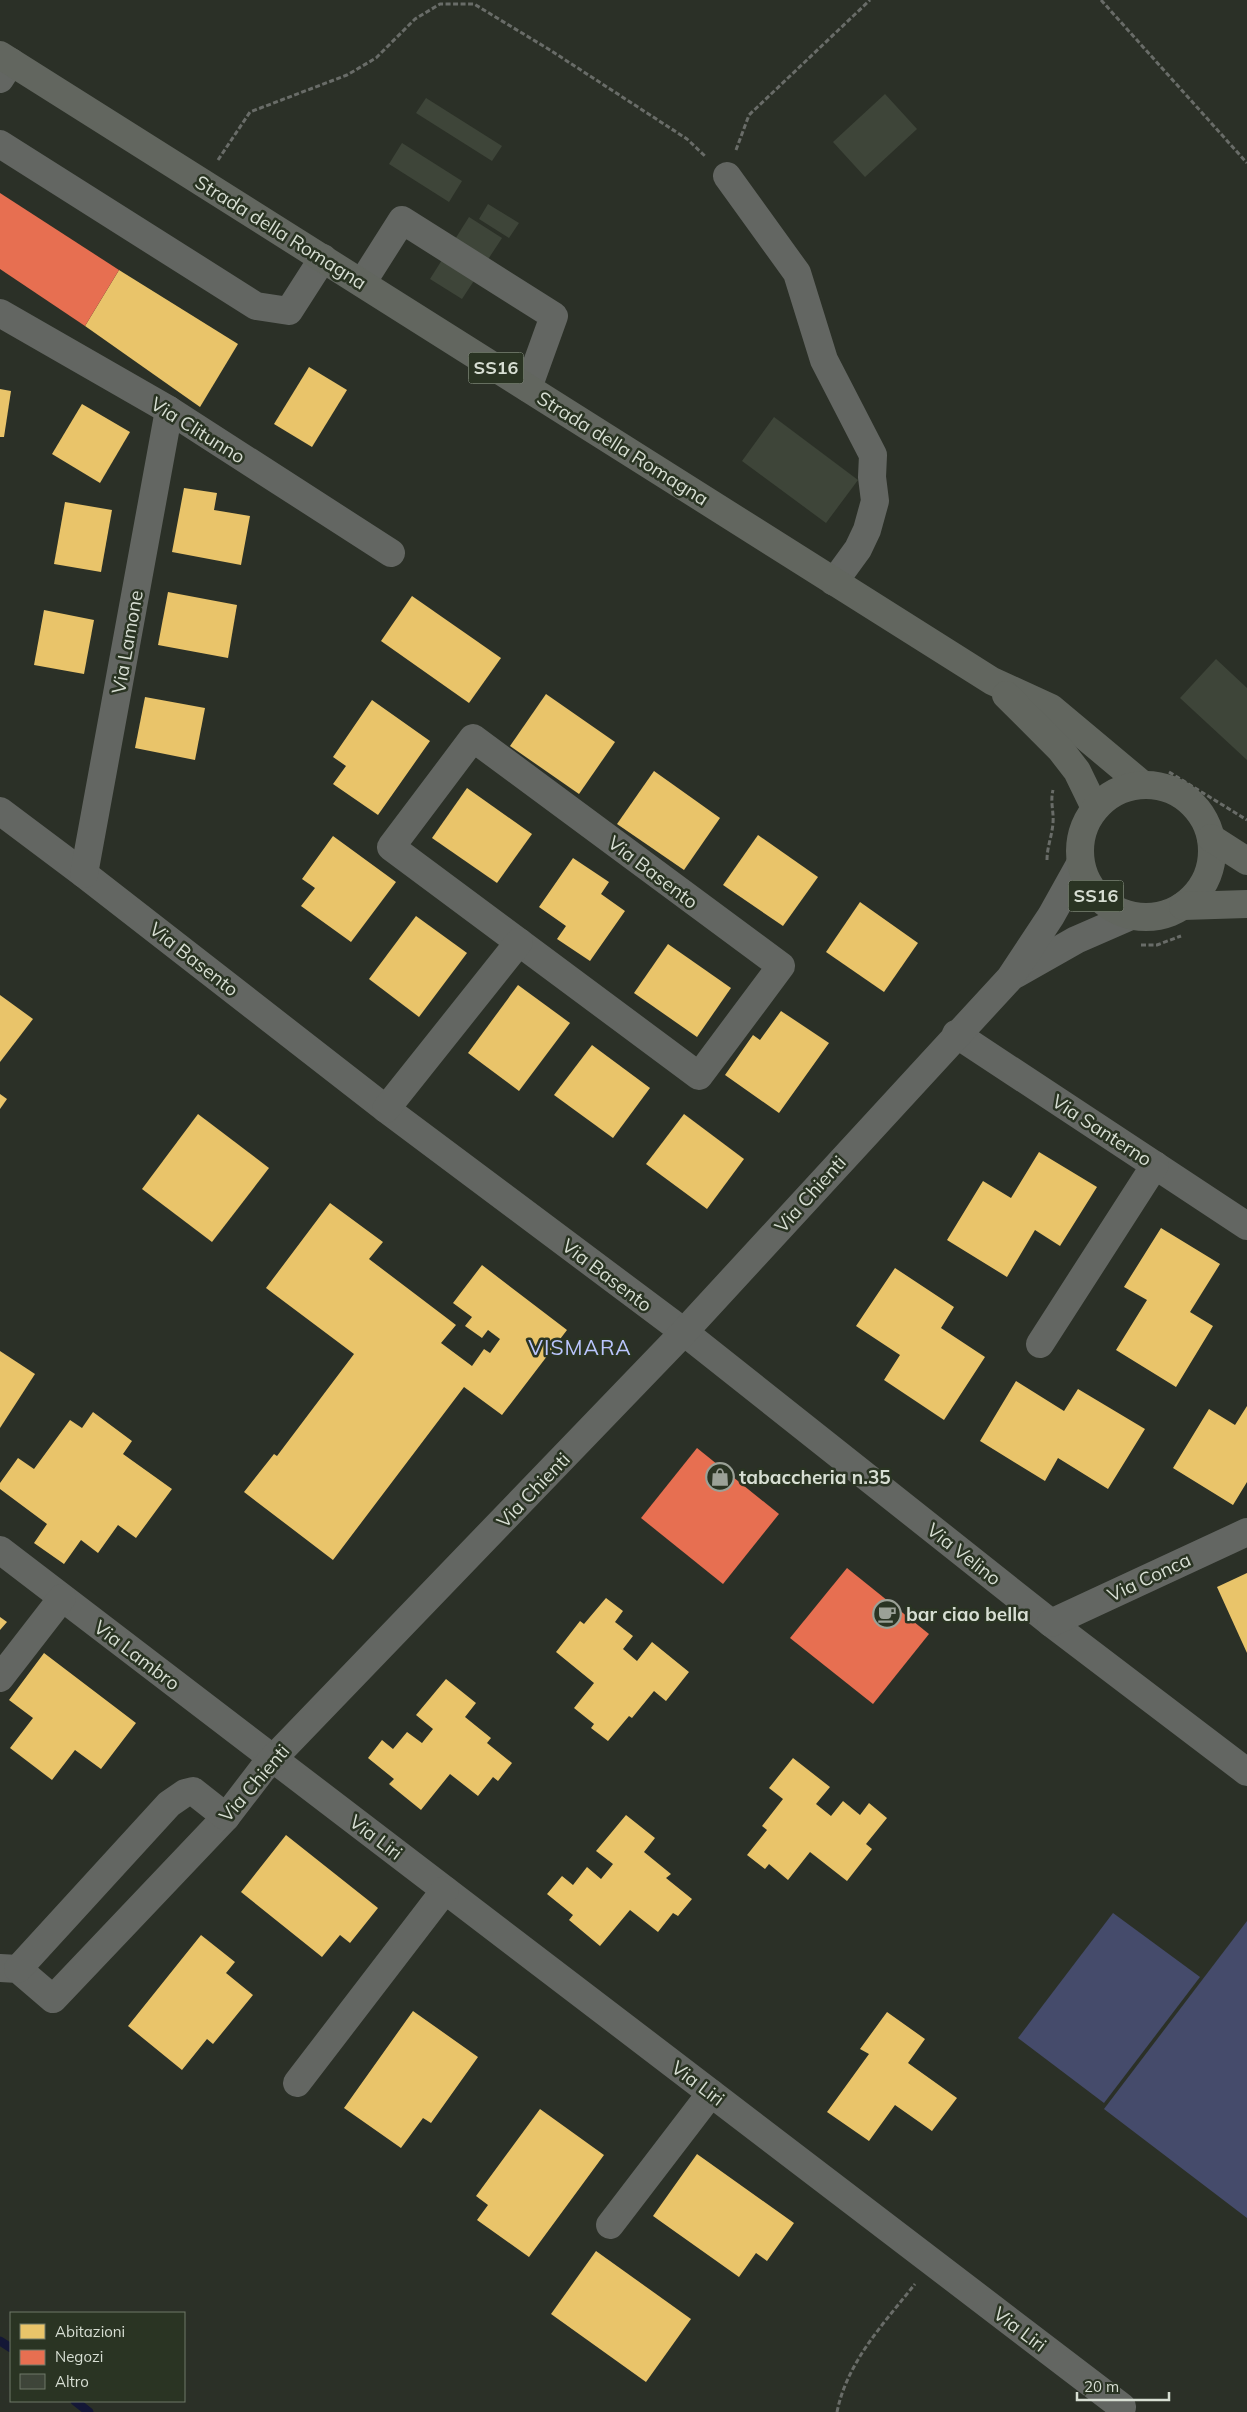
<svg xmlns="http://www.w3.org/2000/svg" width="1247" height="2412" font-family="Mulish,sans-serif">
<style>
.pitch{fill:#454b6b}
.homes{fill:#e9c46a}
.shops{fill:#e76f51}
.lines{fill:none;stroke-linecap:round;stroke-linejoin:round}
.stream{stroke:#141736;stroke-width:9}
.building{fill:#3e4539}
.path{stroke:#696c68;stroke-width:3;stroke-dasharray:5 2.5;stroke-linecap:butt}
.minor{stroke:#636662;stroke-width:28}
.major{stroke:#62665f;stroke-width:28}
.labels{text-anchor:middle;stroke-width:5;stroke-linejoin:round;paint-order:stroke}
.shield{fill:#2a3423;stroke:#a3ab9e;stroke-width:1}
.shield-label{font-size:18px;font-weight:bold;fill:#d7ded3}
.street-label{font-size:19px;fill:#d7ded3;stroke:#2a3423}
.poi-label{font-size:19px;font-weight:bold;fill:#d7ded3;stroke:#2a3423;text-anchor:start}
.quarter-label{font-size:21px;letter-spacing:1px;fill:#bac5fd;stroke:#2a3423}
</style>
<rect width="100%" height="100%" fill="#2b3027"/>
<!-- pitch -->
<g class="pitch">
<polygon points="1113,1913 1200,1977 1104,2103 1018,2038"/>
<polygon points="1247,1921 1247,2218 1104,2109"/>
</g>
<!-- homes -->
<g class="homes">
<polygon points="119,270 238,344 200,407 85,326"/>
<polygon points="309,367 347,390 312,447 274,424"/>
<polygon points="0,389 11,391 4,437 0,437"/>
<polygon points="82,404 130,432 100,483 52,454"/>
<polygon points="184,488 217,493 214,510 250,516 241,565 172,552"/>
<polygon points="65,502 112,510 101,572 54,564"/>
<polygon points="168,592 237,605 228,658 158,645"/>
<polygon points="412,596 501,658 469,703 381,641"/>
<polygon points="44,610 94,620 84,674 34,665"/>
<polygon points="546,694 615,742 579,794 510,746"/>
<polygon points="145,697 205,708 195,760 135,748"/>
<polygon points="372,700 430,741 378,815 333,784 346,766 333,757"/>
<polygon points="654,771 720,818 684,870 617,824"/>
<polygon points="467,788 532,834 497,883 432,838"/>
<polygon points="758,835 818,877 783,926 723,885"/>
<polygon points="333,836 396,882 351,942 301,906 315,888 302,879"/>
<polygon points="573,858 609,882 601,894 625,911 590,961 557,939 566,926 539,907"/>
<polygon points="860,902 918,943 884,992 826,952"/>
<polygon points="416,916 467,953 419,1017 369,979"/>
<polygon points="668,944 731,988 697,1037 634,993"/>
<polygon points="518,985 570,1023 519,1091 468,1053"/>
<polygon points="0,995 33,1019 0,1062"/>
<polygon points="781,1011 829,1043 779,1113 725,1075 753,1035 760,1040"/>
<polygon points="592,1045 650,1088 613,1138 554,1095"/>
<polygon points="0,1094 7,1099 0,1109"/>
<polygon points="198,1114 269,1168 212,1242 142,1189"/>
<polygon points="684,1114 744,1159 707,1209 646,1164"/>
<polygon points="1039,1152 1097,1187 1060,1246 1035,1230 1007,1277 947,1240 983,1181 1011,1198"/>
<polygon points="330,1203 383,1242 369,1259 456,1325 441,1343 472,1366 484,1349 490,1353 500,1339 488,1330 482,1338 465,1326 472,1317 453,1303 482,1265 567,1330 502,1415 464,1387 333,1560 244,1492 274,1454 277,1456 354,1354 266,1288"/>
<polygon points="1161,1228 1220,1264 1190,1312 1213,1326 1176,1387 1116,1350 1147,1300 1124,1287"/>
<polygon points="895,1268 954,1307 941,1328 985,1357 944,1420 884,1380 900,1355 856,1326"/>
<polygon points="0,1351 35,1374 0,1428"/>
<polygon points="1016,1381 1064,1411 1078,1389 1145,1429 1108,1489 1058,1458 1045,1481 980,1441"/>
<polygon points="1247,1406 1247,1482 1233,1505 1173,1468 1209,1409 1235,1425"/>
<polygon points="93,1412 132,1441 123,1454 172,1489 136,1538 118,1525 98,1553 81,1540 64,1564 34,1543 47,1524 0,1489 0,1483 18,1458 34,1469 70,1420 82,1428"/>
<polygon points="1247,1573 1247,1653 1217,1587"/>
<polygon points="606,1598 623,1611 615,1622 633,1636 623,1649 637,1661 652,1642 689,1672 666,1701 654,1691 632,1718 629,1716 608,1741 591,1728 594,1724 574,1708 594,1683 556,1652 580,1621 584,1624"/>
<polygon points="0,1617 7,1622 0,1630"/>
<polygon points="44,1653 136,1723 101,1769 75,1750 52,1780 10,1748 33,1718 9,1700"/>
<polygon points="446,1679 476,1703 465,1717 491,1738 487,1743 512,1763 498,1781 493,1777 478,1796 450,1774 421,1810 389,1784 394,1779 368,1758 382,1740 393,1749 407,1732 422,1743 433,1729 416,1715"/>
<polygon points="793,1758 830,1787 816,1804 831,1816 843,1801 860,1815 869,1803 887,1818 866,1844 872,1849 847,1881 810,1852 788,1880 769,1864 765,1869 747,1855 767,1830 762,1826 783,1799 769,1788"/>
<polygon points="626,1815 655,1838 644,1852 671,1874 666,1878 692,1899 678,1916 673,1913 658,1932 630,1910 600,1946 569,1920 573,1915 547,1894 562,1876 573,1885 587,1867 601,1879 613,1864 596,1851"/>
<polygon points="286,1835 378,1908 350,1943 340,1935 322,1957 241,1892"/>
<polygon points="201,1935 235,1962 226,1973 253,1995 213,2044 207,2039 182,2070 128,2026"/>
<polygon points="413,2011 478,2057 431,2123 423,2118 401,2148 344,2108"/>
<polygon points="887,2012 925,2039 908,2063 957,2098 932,2131 895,2105 869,2141 827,2112 869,2054 860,2049"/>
<polygon points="540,2109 604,2155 529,2257 477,2220 488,2205 476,2196"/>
<polygon points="697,2154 794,2223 767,2261 756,2253 739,2277 653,2216"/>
<polygon points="596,2251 691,2319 646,2382 551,2314"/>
</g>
<!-- shops -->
<g class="shops">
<polygon points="0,193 119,270 85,326 0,269"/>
<polygon points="697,1448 779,1514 723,1584 641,1518"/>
<polygon points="847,1568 929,1634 873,1704 790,1638"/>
</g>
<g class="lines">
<!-- stream -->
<g class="stream">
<polyline points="0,2341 11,2348"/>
<polyline points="75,2401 89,2412"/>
</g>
</g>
<!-- building -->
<g class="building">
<polygon points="885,94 917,129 865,177 833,142"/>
<polygon points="426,98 502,146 492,161 416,113"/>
<polygon points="402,143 462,181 449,202 389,164"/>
<polygon points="488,204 519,223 509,238 479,219"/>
<polygon points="469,217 502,238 462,299 430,279"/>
<polygon points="774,417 858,480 826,523 742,461"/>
<polygon points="1216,659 1247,688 1247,760 1180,698"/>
</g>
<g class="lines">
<!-- path -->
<g class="path">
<polyline points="1101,0 1247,163"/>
<polyline points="736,150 749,115 870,0"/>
<polyline points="218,160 250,112 347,75 376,58 415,19 440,4 474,4 550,50 687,139 706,157"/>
<polyline points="1169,772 1247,820"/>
<path d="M1047 860C1047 847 1052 836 1053 823 1054 812 1050 802 1053 790"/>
<polyline points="1141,945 1157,945 1181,936"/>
<path d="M837 2412C847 2362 884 2323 915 2284"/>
</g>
<!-- minor -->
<g class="minor">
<polyline points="0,79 11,62"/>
<polyline points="0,144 256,306 289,311 323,258"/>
<polyline points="727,176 797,273 824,360 873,455 872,477 875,501 867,530 858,549 834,582"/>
<polyline points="362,283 402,220 554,316 528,388"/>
<polyline points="0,313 169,410 391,553"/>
<polygon points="473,738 781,966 699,1076 391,847"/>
<polyline points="0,811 84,874 386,1109 684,1332 1051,1623 1247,1772"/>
<polyline points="84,874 169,410"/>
<polyline points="1016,974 1076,940 1131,916"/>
<polyline points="956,1034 1247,1226"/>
<polyline points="386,1109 519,942"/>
<polyline points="1040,1344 1155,1165"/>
<polyline points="0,1550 1122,2407"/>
<polyline points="1051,1623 1247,1532"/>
<polyline points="0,1678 62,1598"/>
<polyline points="0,1968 18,1969 53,1999 226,1817 262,1770 684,1332 1010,978 1051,916 1080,864"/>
<polyline points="18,1969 169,1804 185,1793 193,1791 226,1817"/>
<polyline points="297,2083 445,1890"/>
<polyline points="610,2225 711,2093"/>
</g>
<!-- major -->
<g class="major">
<polyline points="0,55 992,681 1051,708 1143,785"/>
<polyline points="1006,695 1060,749 1077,771 1095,808"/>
<circle cx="1146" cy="851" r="66"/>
<polyline points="1211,838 1247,861"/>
<polyline points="1183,906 1247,904"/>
</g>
</g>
<!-- icons -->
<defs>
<symbol id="shop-ring" viewBox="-11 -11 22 22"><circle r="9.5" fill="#2a3423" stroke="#9ba197" stroke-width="1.5"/><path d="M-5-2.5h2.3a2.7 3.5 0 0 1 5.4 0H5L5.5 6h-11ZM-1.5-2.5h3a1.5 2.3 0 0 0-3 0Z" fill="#9ba197"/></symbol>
<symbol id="cafe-ring" viewBox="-11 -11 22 22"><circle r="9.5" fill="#2a3423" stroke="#9ba197" stroke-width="1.5"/><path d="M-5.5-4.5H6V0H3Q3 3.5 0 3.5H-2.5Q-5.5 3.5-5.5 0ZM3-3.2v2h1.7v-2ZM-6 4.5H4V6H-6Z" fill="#9ba197"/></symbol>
</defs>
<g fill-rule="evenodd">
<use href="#shop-ring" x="704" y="1461" width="32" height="32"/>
<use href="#cafe-ring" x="871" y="1598" width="32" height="32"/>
</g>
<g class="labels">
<!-- shield labels -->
<g class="shield">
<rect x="468.5" y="352.5" width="55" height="31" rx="4"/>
<rect x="1068.5" y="880.5" width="55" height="31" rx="4"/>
</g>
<g class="shield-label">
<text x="496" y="374">SS16</text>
<text x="1096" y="902">SS16</text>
</g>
<!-- street labels -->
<g class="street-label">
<text transform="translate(281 232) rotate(32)" y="7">Strada della Romagna</text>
<text transform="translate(198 430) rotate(32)" y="7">Via Clitunno</text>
<text transform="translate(623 448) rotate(32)" y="7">Strada della Romagna</text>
<text transform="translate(127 642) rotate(-80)" y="7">Via Lamone</text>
<text transform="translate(653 872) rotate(37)" y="7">Via Basento</text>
<text transform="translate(194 959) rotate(38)" y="7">Via Basento</text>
<text transform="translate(1102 1130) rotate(33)" y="7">Via Santerno</text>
<text transform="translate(810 1194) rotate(-48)" y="7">Via Chienti</text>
<text transform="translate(607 1275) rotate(37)" y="7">Via Basento</text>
<text transform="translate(533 1490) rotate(-46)" y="7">Via Chienti</text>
<text transform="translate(964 1554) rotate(38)" y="7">Via Velino</text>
<text transform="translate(1149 1577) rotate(-25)" y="7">Via Conca</text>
<text transform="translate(137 1655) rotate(37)" y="7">Via Lambro</text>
<text transform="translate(254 1783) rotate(-49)" y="7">Via Chienti</text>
<text transform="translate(376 1837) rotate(37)" y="7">Via Liri</text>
<text transform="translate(698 2083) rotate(37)" y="7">Via Liri</text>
<text transform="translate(1020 2329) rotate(37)" y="7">Via Liri</text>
</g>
<!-- poi labels -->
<g class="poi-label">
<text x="739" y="1484">tabaccheria n.35</text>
<text x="906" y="1621">bar ciao bella</text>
</g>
<!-- quarter labels -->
<g class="quarter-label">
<text x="580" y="1355">VISMARA</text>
</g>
</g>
<!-- legend -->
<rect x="10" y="2312" width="175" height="90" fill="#2a3423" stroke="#6f7869"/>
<rect x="20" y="2324" width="25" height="15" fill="#e9c46a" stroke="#6f7869"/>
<text x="55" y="2337" font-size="15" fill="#d7ded3">Abitazioni</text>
<rect x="20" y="2350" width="25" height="15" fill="#e76f51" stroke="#6f7869"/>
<text x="55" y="2362" font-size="15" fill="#d7ded3">Negozi</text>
<rect x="20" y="2374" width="25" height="15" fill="#3e4539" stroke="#6f7869"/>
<text x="55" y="2387" font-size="15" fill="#d7ded3">Altro</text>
<!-- scale -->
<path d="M1077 2392v8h92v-8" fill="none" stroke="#d7ded3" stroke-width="2.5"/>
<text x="1084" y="2392" font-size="15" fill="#d7ded3" stroke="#2a3423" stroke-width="4" paint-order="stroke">20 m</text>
</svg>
